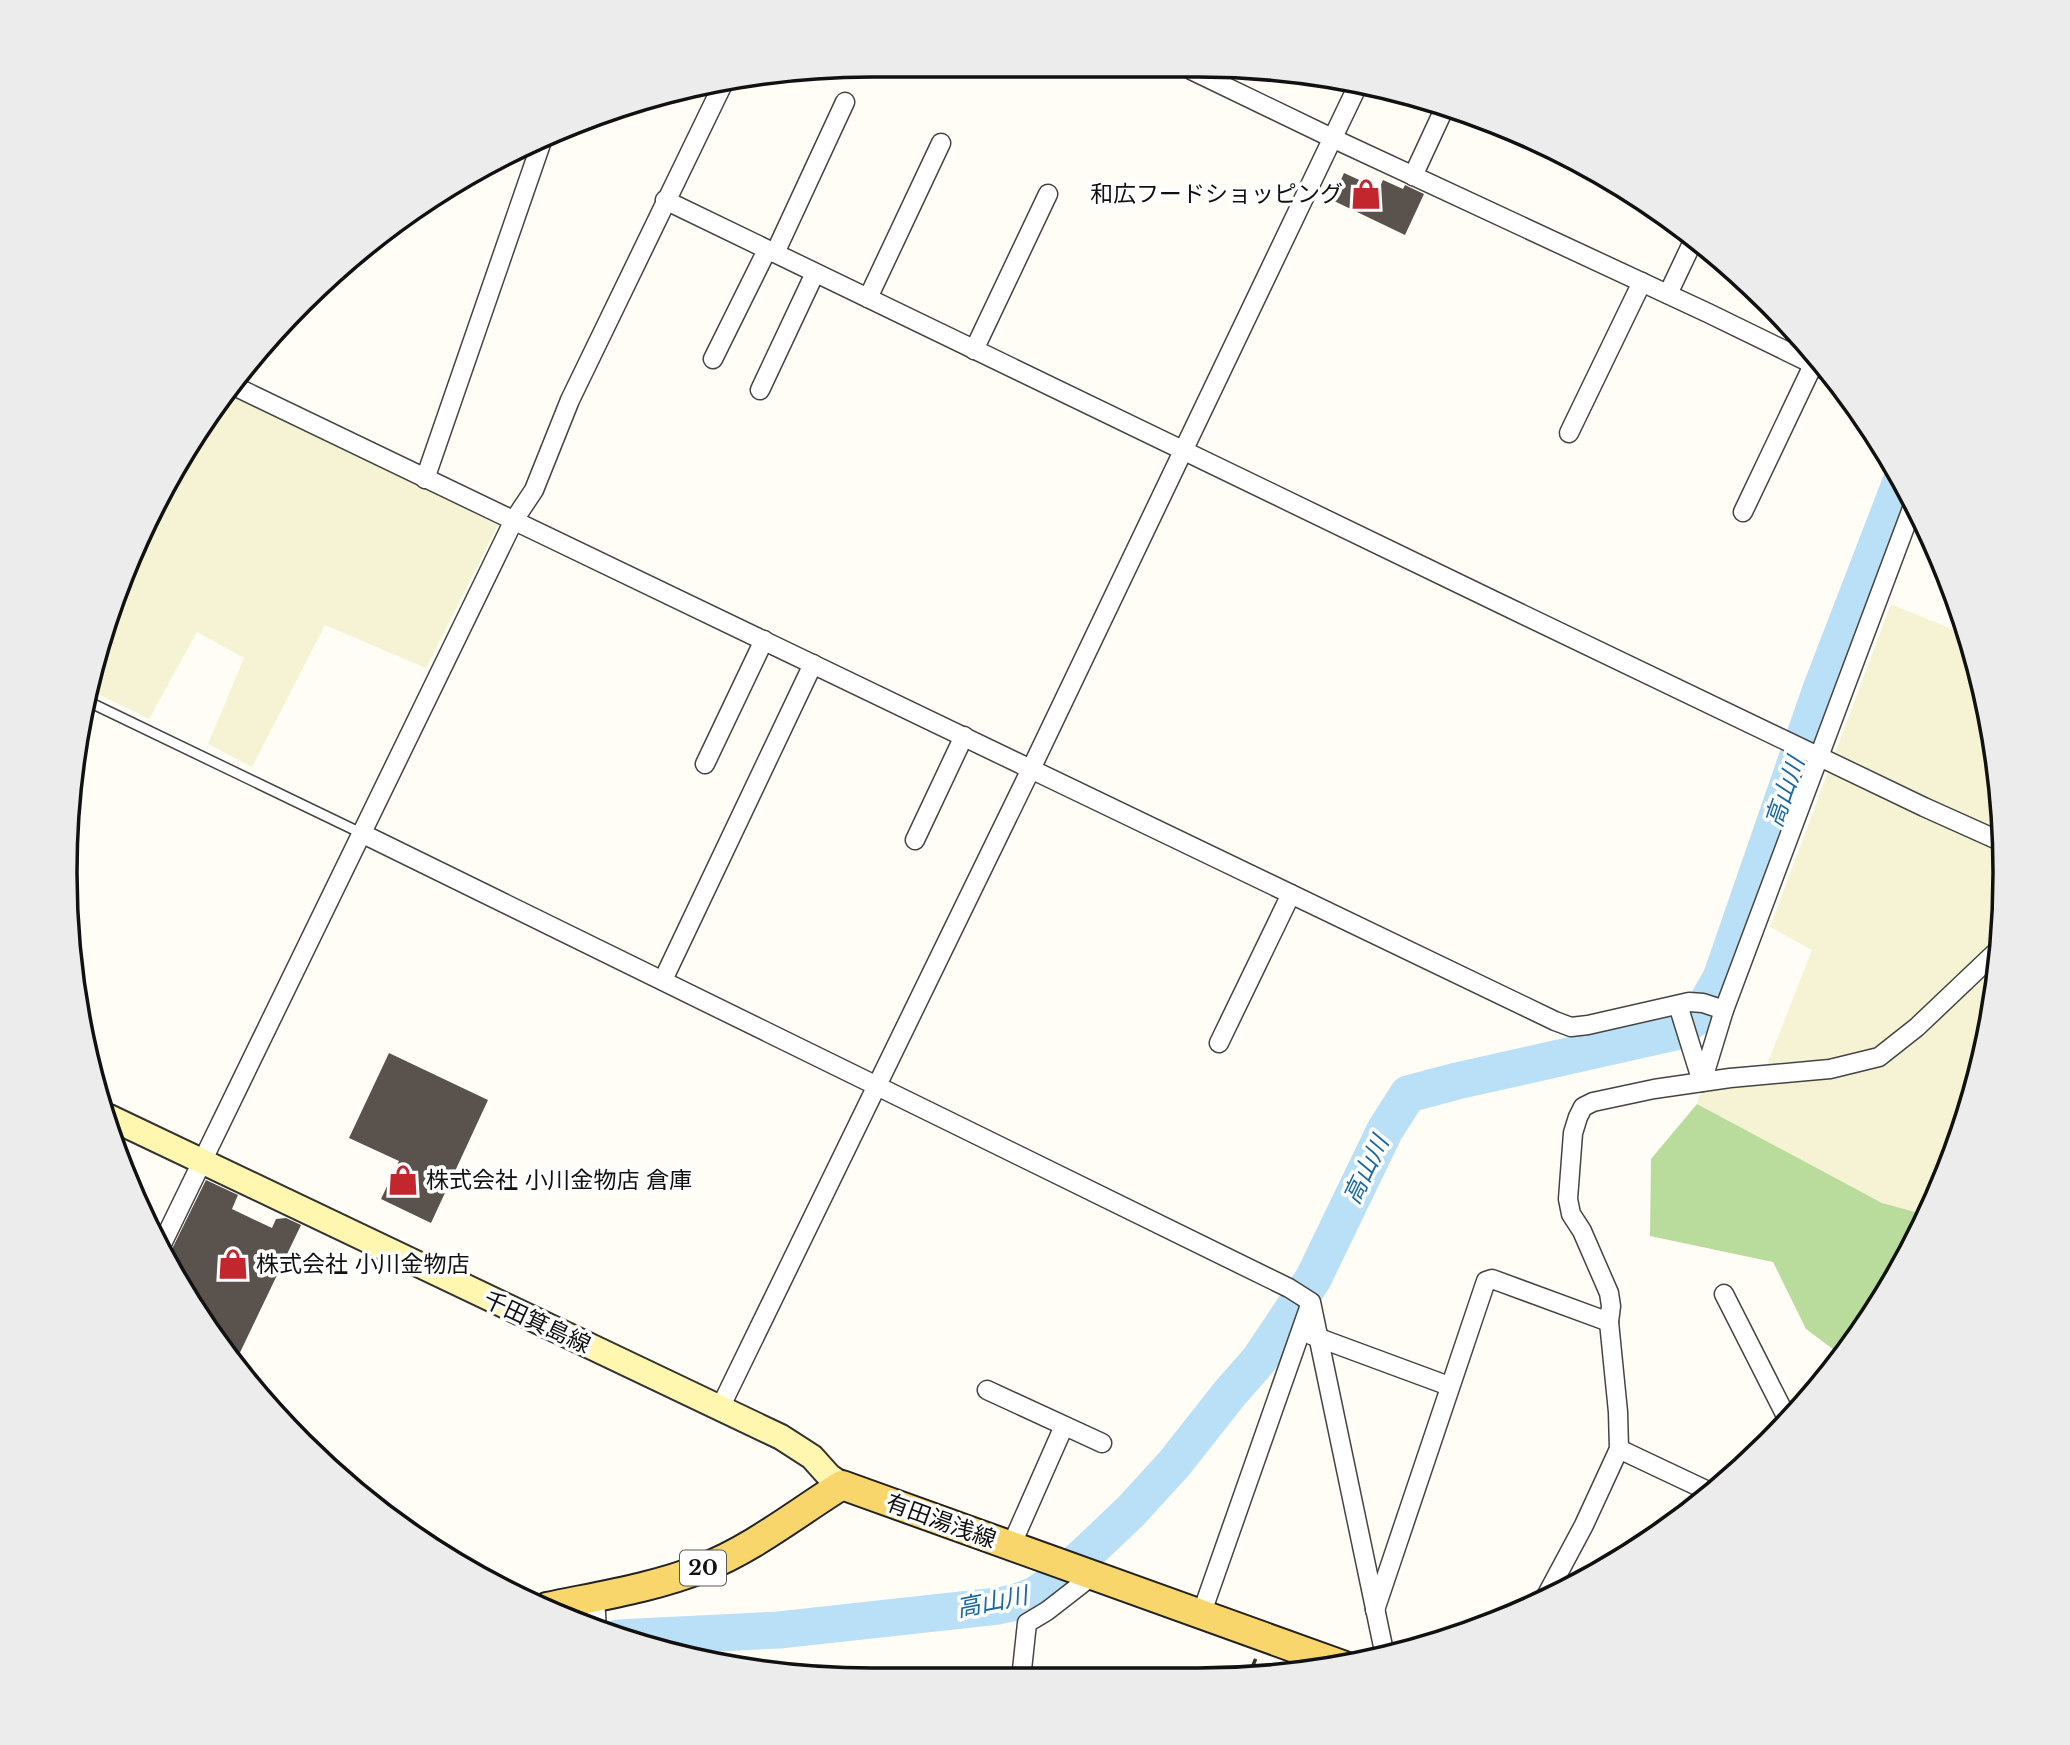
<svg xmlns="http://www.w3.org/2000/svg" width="2070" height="1745" font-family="'Libre Baskerville','Noto Sans JP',serif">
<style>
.farmland{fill:#f6f3d4}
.forest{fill:#b9dc9c}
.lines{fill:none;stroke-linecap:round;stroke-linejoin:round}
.river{stroke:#b9e0f7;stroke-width:37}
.building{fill:#5a524d}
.service-casing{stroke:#444;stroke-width:12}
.minor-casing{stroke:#444;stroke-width:21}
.secondary-casing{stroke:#333;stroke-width:28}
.primary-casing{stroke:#222;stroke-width:32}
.path{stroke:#333;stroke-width:3.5;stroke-dasharray:7 3.5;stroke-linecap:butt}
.service{stroke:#fff;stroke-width:9}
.minor{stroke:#fff;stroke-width:18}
.secondary{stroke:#fff6b0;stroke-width:24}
.primary{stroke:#f9d66b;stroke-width:28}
.labels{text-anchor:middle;stroke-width:7;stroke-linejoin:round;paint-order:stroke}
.shield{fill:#fff;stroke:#585858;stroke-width:2}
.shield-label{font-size:21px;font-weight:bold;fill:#111}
.poi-label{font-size:23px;fill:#111;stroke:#fff;text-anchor:start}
.street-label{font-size:23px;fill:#111;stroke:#fff}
.water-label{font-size:24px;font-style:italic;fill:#1768a6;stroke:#fff}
.rim{fill:none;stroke:#111;stroke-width:3.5}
</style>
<rect width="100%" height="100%" fill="#fffdf5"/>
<!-- farmland -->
<g class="farmland">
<polygon points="228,393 498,525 426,668 325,625 252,767 208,744 244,658 197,632 149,719 92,691 126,564 201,423"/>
<polygon points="1891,604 1966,635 1990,715 2005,873 1990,1030 1944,1182 1925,1216 1887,1205 1778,1152 1697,1104 1701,1089 1761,1080 1812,950 1770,927"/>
</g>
<!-- forest -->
<polygon class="forest" points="1697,1104 1882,1203 1926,1215 1869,1322 1841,1355 1806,1329 1773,1262 1650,1236 1651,1159"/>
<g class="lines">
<!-- river -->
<polyline class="river" points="618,1638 779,1630 998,1606 1016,1602 1033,1596 1055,1582 1089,1551 1131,1511 1174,1464 1230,1393 1259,1360 1313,1279 1385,1130 1408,1094 1457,1081 1675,1032 1700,1015 1721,978 1820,692 1902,479"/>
</g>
<!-- building -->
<g class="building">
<polygon points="1344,173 1379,189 1383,180 1403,189 1405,185 1424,194 1405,235 1332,200"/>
<polygon points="389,1053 488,1100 431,1223 381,1199 399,1161 349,1138"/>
<polygon points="206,1180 238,1195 232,1209 272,1228 276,1219 286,1218 301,1225 235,1363 201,1321 166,1257 171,1251"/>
</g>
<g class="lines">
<defs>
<polyline id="service" points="89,702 361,833"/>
<g id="minor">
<polyline points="1191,70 1332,138 1708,313 1827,371"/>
<polyline points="1413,176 1445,107"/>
<polyline points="665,200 1501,604 1924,807 2002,842"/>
<polyline points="775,253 845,102"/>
<polyline points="1668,294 1695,237"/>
<polyline points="868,298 941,143"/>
<polyline points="974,350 1048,194"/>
<polyline points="713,359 767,250"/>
<polyline points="234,386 1555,1021 1571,1027 1588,1025 1689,1002 1703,1003 1724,1010"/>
<polyline points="760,390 815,273"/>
<polyline points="1569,433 1642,282"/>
<polyline points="425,479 543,138"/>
<polyline points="1743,512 1813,365"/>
<polyline points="705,764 764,640"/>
<polyline points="361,833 1289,1288 1311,1302 1385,1656"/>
<polyline points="915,840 964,736"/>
<polyline points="663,980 813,664"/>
<polyline points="1678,1005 1702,1082 1724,1010 1914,503"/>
<polyline points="1219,1043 1291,894"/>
<polyline points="161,1246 514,520 534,490 570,400 723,84"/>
<polyline points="1724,1294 1788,1420"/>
<polyline points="1311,1335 1449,1386"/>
<polyline points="987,1390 1102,1443"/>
<polyline points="720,1408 1031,769 1359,83"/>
<polyline points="1619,1449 1710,1492"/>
<polyline points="1011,1546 1064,1426"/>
<polyline points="595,1597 597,1630"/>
<polyline points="1545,1598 1584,1525 1619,1449 1618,1412 1609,1322 1611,1306 1609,1293 1582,1231 1571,1214 1568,1199 1573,1133 1578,1117 1583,1107 1593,1102 1654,1089 1730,1078 1830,1069 1879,1057 1917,1027 1998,950"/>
<polyline points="1375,1610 1486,1281 1492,1279 1609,1322"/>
<polyline points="1201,1615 1310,1305"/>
<polyline points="1021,1679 1027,1623 1047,1611 1092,1576"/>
</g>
<polyline id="secondary" points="109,1117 781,1437 812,1457 829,1476 842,1485"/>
<path id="primary" d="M547 1607C599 1596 653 1588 703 1568 752 1549 797 1513 842 1485L1345 1666"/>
</defs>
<!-- service casing -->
<use href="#service" class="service-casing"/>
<!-- minor casing -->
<use href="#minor" class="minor-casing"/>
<!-- secondary casing -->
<use href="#secondary" class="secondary-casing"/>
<!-- primary casing -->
<use href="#primary" class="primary-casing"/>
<!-- path -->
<polyline class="path" points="1249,1675 1256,1658"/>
<!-- service -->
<use href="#service" class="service"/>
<!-- minor -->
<use href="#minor" class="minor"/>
<!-- secondary -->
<use href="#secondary" class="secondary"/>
<!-- primary -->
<use href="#primary" class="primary"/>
</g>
<!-- icons -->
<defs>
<symbol id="shop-bare" viewBox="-9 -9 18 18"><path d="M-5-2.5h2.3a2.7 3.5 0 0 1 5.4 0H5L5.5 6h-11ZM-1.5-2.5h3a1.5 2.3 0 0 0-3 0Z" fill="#c4262e" stroke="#fff" stroke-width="2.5" paint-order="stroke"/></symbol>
</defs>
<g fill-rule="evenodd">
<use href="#shop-bare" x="1344" y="172" width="44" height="44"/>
<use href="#shop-bare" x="381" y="1158" width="44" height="44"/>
<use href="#shop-bare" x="211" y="1242" width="44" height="44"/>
</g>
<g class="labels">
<!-- shield labels -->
<rect class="shield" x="680" y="1550.5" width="46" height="35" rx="5"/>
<g class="shield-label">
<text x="703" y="1575">20</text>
</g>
<!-- poi labels -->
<g class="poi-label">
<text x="1343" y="202" text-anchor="end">和広フードショッピング</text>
<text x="426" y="1188">株式会社 小川金物店 倉庫</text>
<text x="256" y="1272">株式会社 小川金物店</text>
</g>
<!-- street labels -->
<g class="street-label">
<text transform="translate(537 1322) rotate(25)" y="8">千田箕島線</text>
<text transform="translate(941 1521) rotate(20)" y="8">有田湯浅線</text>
</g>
<!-- water labels -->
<g class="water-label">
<text transform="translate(1785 792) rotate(-71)" y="8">高山川</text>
<text transform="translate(1366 1170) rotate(-64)" y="8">高山川</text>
<text transform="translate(992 1602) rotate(-11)" y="8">高山川</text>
</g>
</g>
<!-- crop -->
<path d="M0 0H2070V1745H0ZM872 77H1198A795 795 0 0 1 1993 872V873A795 795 0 0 1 1198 1668H872A795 795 0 0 1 77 873V872A795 795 0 0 1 872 77Z" fill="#ececec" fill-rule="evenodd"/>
<path class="rim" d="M872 77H1198A795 795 0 0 1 1993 872V873A795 795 0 0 1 1198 1668H872A795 795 0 0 1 77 873V872A795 795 0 0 1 872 77Z"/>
</svg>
